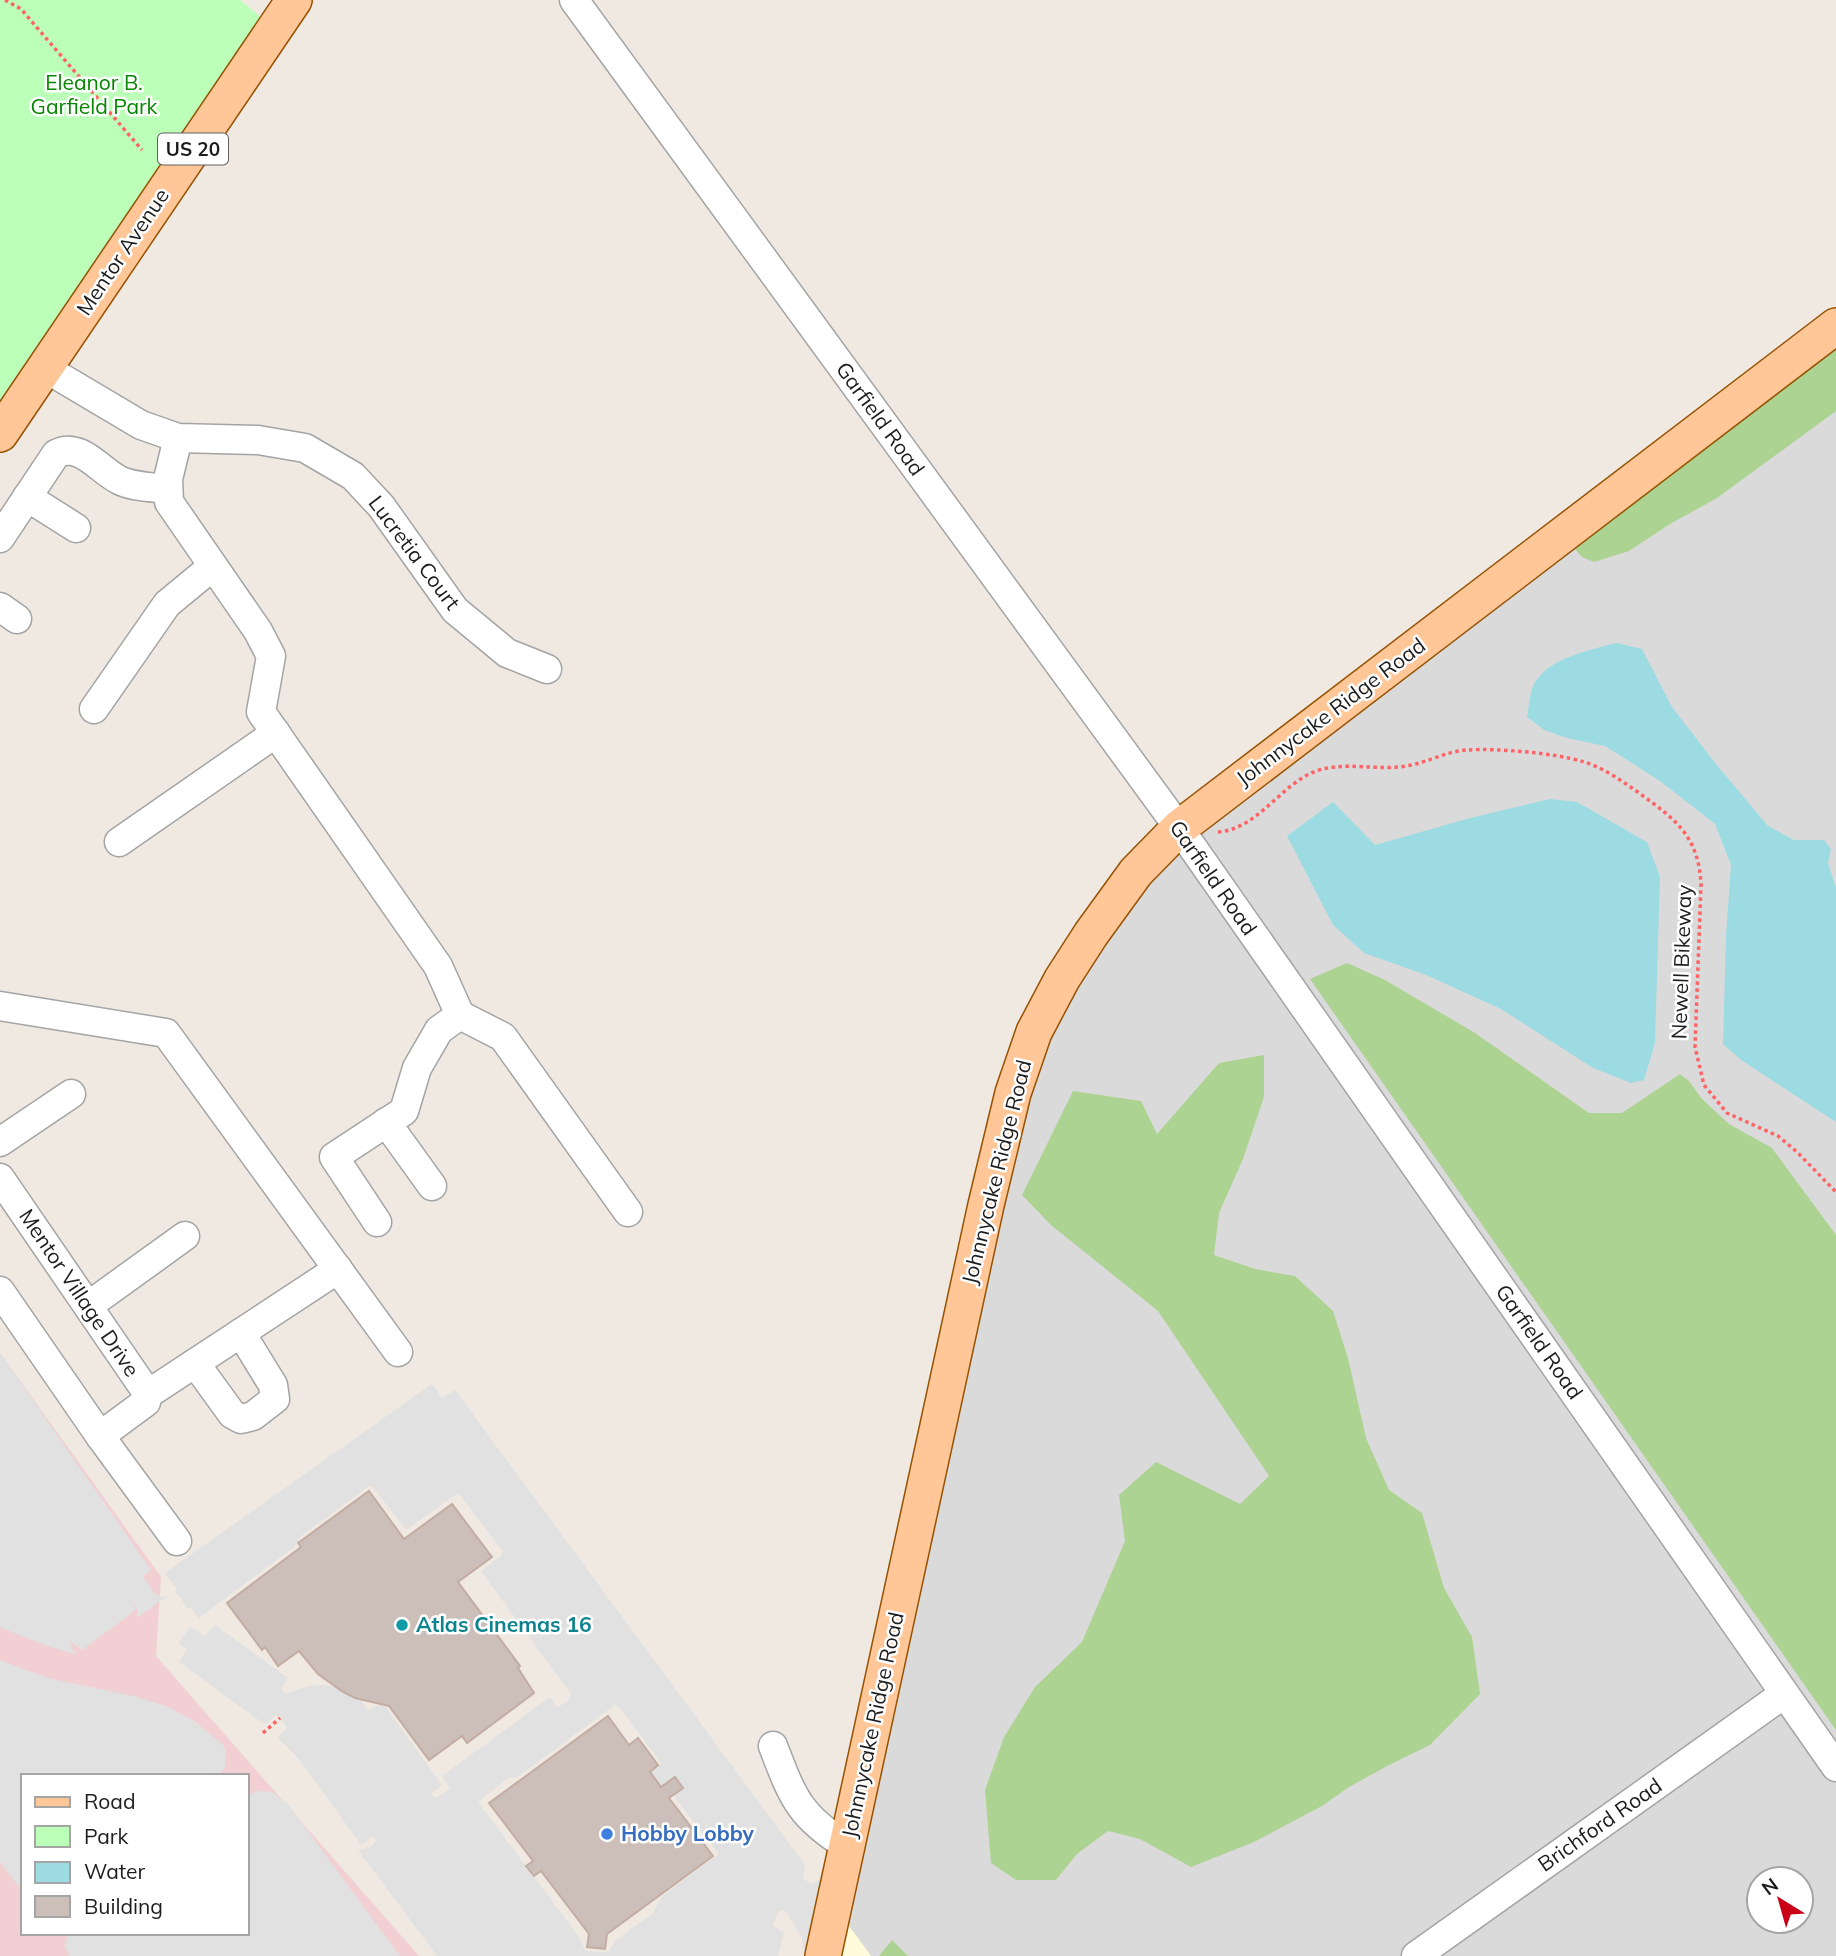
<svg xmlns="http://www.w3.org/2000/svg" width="1836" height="1956" font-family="Mulish,sans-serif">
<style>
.residential{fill:#dbdada;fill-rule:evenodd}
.commercial{fill:#f2cfd2;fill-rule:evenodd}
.education{fill:#fffbdb}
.forest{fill:#add392}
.park{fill:#bcffb9}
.parking{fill:#e1e1e1;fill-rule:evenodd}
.water{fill:#9ddbe2}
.building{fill:#ccbeb8;stroke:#c3ada3;stroke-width:2}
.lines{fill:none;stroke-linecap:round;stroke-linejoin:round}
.minor-casing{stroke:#a4a4a4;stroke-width:31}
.major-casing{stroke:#965200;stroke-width:38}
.path{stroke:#ff6366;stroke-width:3.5;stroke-dasharray:3.5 3.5;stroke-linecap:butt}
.minor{stroke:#fff;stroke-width:28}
.major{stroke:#ffc697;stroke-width:35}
.culture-dot{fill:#0f9aa8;stroke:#fff;stroke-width:2.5}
.shop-dot{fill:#3f7fe0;stroke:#fff;stroke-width:2.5}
.labels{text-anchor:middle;stroke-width:5;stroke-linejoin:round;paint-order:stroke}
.shield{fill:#fff;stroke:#616161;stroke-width:2}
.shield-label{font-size:19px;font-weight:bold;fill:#1d1d1d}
.park-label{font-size:21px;fill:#058600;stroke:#fff}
.street-label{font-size:21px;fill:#1d1d1d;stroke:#fff}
.culture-label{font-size:21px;font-weight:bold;fill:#0d838f;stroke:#fff;text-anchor:start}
.shop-label{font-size:21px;font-weight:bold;fill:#366cbe;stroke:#fff;text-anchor:start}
</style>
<rect width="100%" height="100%" fill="#efe9e2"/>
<!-- residential -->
<g class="residential">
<polygon points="1836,326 1836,1767 1179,828"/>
<path d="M1180 843 1836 1782V1956H871L849 1926 1012 1150 1047 1030 1111 923ZM1759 1879H1801V1921H1759Z"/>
</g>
<!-- commercial -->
<path class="commercial" d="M0 1353 161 1577 156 1656 419 1956H0ZM23 1776H247V1933H23Z"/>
<!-- education -->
<polygon class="education" points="849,1926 871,1956 841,1956"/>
<!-- forest -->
<g class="forest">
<polygon points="1836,337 1836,411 1717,498 1670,524 1629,551 1594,562 1582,557 1566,539"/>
<polygon points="1347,963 1385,980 1475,1033 1589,1113 1622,1113 1680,1074 1689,1081 1702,1099 1729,1124 1772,1148 1836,1235 1836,1730 1310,979"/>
<polygon points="1264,1055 1264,1097 1243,1159 1219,1213 1214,1255 1255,1269 1295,1276 1333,1311 1348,1358 1366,1438 1389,1490 1422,1513 1444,1588 1472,1637 1480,1694 1430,1745 1389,1765 1349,1787 1322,1806 1254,1842 1191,1867 1140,1839 1108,1831 1077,1854 1056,1880 1016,1880 991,1863 985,1790 1004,1737 1035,1687 1082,1642 1125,1541 1119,1495 1156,1462 1240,1504 1269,1476 1158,1311 1051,1225 1022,1195 1073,1091 1141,1101 1157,1134 1219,1063"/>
<polygon points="892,1940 908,1956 879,1956"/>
</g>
<!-- park -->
<polygon class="park" points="0,0 240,0 261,17 0,400"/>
<!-- parking -->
<g class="parking">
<polygon points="0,1353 151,1570 143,1576 144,1578 155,1594 162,1597 168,1596 137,1618 137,1609 129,1599 136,1610 82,1650 70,1641 72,1650 77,1655 41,1644 0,1627"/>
<path d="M432 1384 442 1398 455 1390 805 1865 803 1879 813 1884 825 1876 804 1953 802 1938 797 1929 786 1912 781 1910 777 1913 773 1926 784 1932 778 1956H437L358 1850 371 1847 376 1841 374 1837 373 1836 361 1845 299 1759 278 1738 287 1727 277 1715 264 1724 179 1662 187 1649 178 1643 190 1627 205 1636 215 1625 288 1678 281 1688 285 1694 309 1686 325 1685 334 1687 358 1698 369 1710 378 1705H384L442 1785 431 1794 436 1798 450 1789 442 1776 550 1697 557 1707 569 1701 571 1694 481 1571 501 1556 503 1551 458 1493 406 1530 373 1487 369 1486 300 1537 293 1548 199 1618 191 1608 188 1609 175 1591 177 1589 165 1573ZM615 1705 619 1707 661 1763 650 1772 661 1787 675 1777 683 1788 673 1795 719 1854 662 1896 653 1913 615 1941 608 1952 586 1951 576 1933 478 1802 510 1777 516 1778Z"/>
<polygon points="0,1660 48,1678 137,1697 168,1707 196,1722 223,1745 226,1752 225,1767 219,1776 23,1776 23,1892 0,1862"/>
<polygon points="255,1791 272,1792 287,1803 400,1956 69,1956 65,1946 68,1933 247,1933 247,1798"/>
</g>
<!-- water -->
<g class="water">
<path d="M1617 643 1642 649 1672 707 1716 764 1768 826 1794 840H1824L1831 849 1828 863 1836 888V1122L1741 1060 1723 1044 1726 936 1731 865 1715 824 1660 781 1605 746 1567 738 1544 730 1527 717C1529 708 1529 698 1532 689 1542 659 1589 650 1617 643Z"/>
<polygon points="1550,799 1577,802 1647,842 1660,877 1655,1043 1644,1080 1631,1083 1593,1068 1501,1009 1426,975 1364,953 1333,925 1287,836 1333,802 1375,845 1470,818"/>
</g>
<!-- building -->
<g class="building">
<polygon points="369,1491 404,1539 452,1504 492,1557 458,1582 520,1666 518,1668 534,1693 467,1743 462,1736 429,1760 389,1706 355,1698 343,1692 318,1674 299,1651 278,1666 265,1647 262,1650 227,1603 301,1547 298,1543"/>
<polygon points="608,1716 629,1745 638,1738 658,1765 650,1772 661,1787 675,1777 683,1788 669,1798 713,1856 607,1934 605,1949 587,1947 589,1934 541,1871 534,1876 526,1866 533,1861 489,1803"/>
</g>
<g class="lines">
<defs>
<g id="minor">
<polyline points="574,0 1179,828 1836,1767"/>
<polyline points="45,368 141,425 178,438 258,440 305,448 353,476 381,506 455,610 507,653 547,669"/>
<polyline points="178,438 168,479 169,502 258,631 271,656 261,712 438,966 460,1015"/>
<polyline points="27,497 76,528"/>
<path d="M0 538 56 454C80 441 99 470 119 480 132 487 153 487 168 489"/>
<polyline points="0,607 17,619"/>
<polyline points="94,709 167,604 213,566"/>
<polyline points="119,842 276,733"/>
<polyline points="0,1006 166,1033 398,1352"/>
<polyline points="386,1122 432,1186"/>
<polyline points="0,1142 71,1094"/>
<polyline points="0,1178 148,1394"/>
<polyline points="377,1222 334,1157 404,1111 417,1068 439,1030 460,1015 503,1037 628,1212"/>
<polyline points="0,1291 100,1436 146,1402 148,1394"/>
<polyline points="88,1306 185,1236"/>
<polyline points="195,1363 232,1414 241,1419 253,1416 275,1399 273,1385 241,1333"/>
<polyline points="148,1394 338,1269"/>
<polyline points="100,1436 177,1541"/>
<path d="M773 1746C793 1798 799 1816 847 1846"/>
<polyline points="1416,1956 1784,1694"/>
</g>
<g id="major">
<polyline points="0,434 294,0"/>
<polyline points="823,1956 986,1205 1013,1093 1034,1032 1062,979 1091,934 1136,872 1179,828 1836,326"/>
</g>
</defs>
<!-- minor casing -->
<use href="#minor" class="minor-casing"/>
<!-- major casing -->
<use href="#major" class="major-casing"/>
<!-- path -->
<g class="path">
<polyline points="5,0 21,9 142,150"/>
<path d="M1218 832C1258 829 1281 784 1316 771 1345 761 1376 771 1406 766 1427 763 1446 751 1467 750 1497 748 1556 753 1584 762 1604 768 1622 781 1639 793 1675 819 1699 836 1701 885L1695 1047 1704 1085 1727 1113 1778 1136 1797 1152 1836 1192"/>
<polyline points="263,1733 280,1718"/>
</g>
<!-- minor -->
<use href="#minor" class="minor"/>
<!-- major -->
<use href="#major" class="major"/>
</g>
<!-- markers -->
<circle class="culture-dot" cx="402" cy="1625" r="7"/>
<circle class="shop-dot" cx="607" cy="1834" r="7"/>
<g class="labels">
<!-- shield labels -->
<rect class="shield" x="158" y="133.5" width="70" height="31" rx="5"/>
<g class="shield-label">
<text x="193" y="156">US 20</text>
</g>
<!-- park labels -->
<g class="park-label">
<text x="94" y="90">Eleanor B.<tspan x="94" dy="24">Garfield Park</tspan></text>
</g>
<!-- street labels -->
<g class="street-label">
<text transform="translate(123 252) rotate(-56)" y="7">Mentor Avenue</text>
<text transform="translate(880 419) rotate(54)" y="7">Garfield Road</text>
<text transform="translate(414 553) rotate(53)" y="7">Lucretia Court</text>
<text transform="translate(1331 712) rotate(-37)" y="7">Johnnycake Ridge Road</text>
<text transform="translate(1213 878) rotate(55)" y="7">Garfield Road</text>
<text transform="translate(1682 962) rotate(-88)" y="7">Newell Bikeway</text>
<text transform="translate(997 1172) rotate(-76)" y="7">Johnnycake Ridge Road</text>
<text transform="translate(79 1293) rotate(56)" y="7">Mentor Village Drive</text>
<text transform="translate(1539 1342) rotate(55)" y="7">Garfield Road</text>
<text transform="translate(873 1725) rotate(-78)" y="7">Johnnycake Ridge Road</text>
<text transform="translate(1600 1825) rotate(-35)" y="7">Brichford Road</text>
</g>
<!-- culture labels -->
<g class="culture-label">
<text x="416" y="1632">Atlas Cinemas 16</text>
</g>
<!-- shop labels -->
<g class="shop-label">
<text x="621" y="1841">Hobby Lobby</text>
</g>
</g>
<!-- legend -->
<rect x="21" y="1774" width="228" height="161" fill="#ffffff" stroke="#a5a5a5" stroke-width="2"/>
<rect x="35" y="1797" width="35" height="10" fill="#ffc697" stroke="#a5a5a5" stroke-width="2"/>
<text x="84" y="1809" font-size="21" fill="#1d1d1d">Road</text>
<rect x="35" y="1826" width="35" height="21" fill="#bcffb9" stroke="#a5a5a5" stroke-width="2"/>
<text x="84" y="1844" font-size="21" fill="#1d1d1d">Park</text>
<rect x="35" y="1862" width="35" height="21" fill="#9ddbe2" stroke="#a5a5a5" stroke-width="2"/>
<text x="84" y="1879" font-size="21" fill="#1d1d1d">Water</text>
<rect x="35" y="1896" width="35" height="21" fill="#ccbeb8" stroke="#a5a5a5" stroke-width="2"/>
<text x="84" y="1914" font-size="21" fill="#1d1d1d">Building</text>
<!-- north arrow -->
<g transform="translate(1780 1900) rotate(323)"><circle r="33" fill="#ffffff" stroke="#a5a5a5" stroke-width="2"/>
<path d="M0-5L12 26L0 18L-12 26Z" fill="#ca0018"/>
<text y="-10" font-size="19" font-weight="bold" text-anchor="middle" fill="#1d1d1d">N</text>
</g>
</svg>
